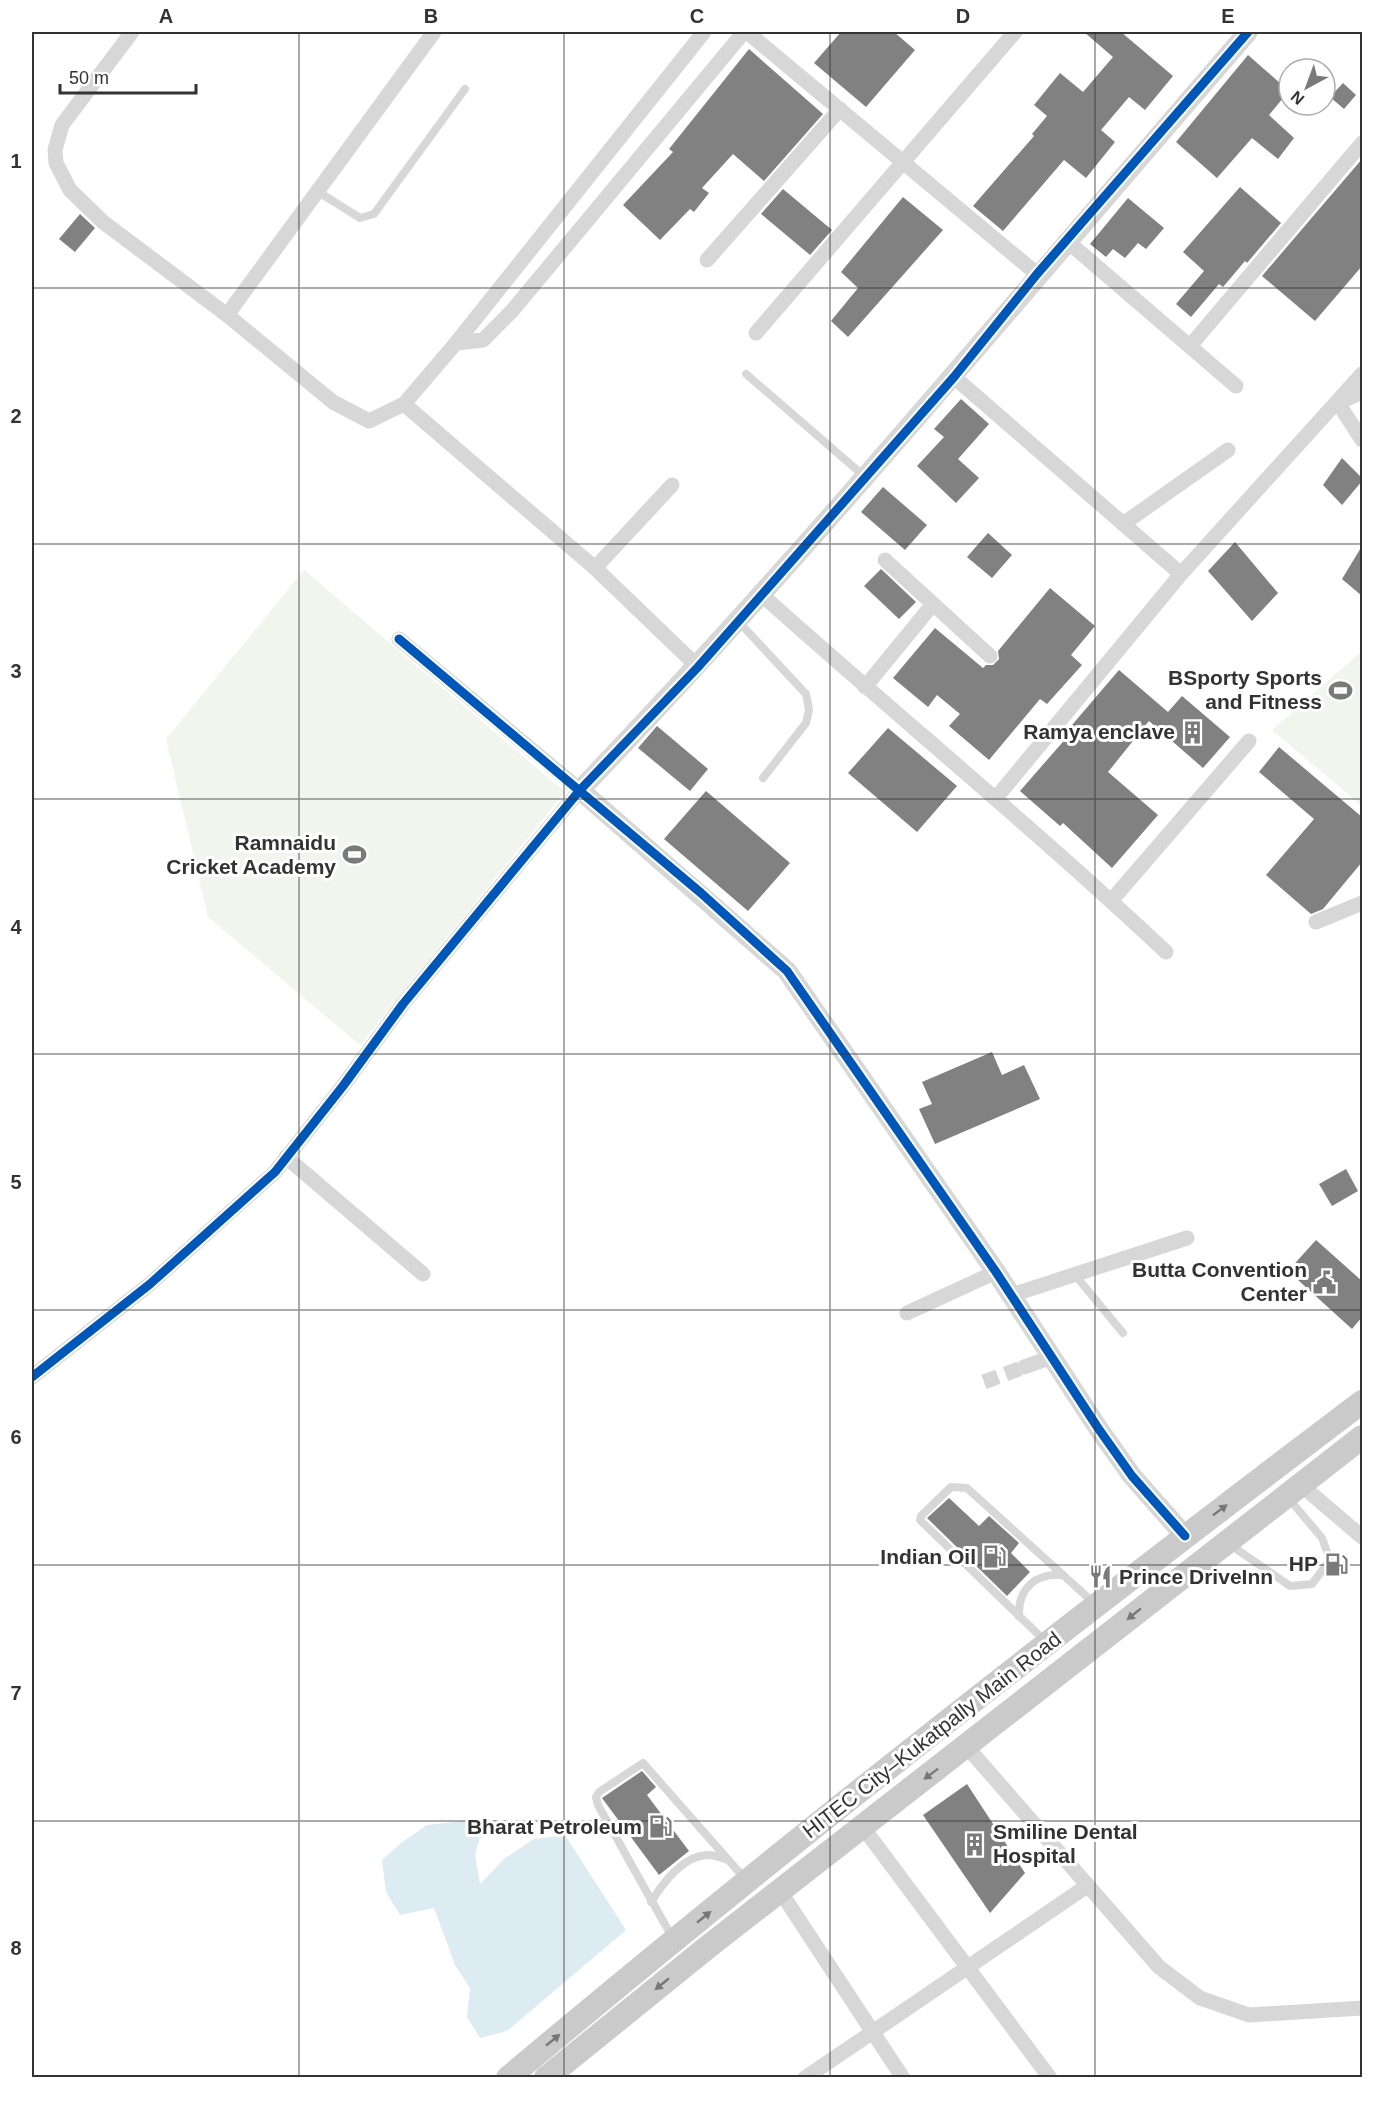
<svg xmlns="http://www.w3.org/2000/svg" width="1394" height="2109" font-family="Helvetica,sans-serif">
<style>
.green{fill:#f1f5ed}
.water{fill:#ddebf3}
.building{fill:#818181}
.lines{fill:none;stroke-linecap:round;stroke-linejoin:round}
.minor-tunnel{stroke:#d6d6d6;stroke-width:15;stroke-dasharray:15 8;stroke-linecap:butt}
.service{stroke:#d7d7d7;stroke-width:8}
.minor{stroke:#d7d7d7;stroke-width:15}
.tertiary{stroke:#d7d7d7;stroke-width:20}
.primary{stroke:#cacaca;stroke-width:24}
.cycleway-casing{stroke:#fff;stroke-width:13}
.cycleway{stroke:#0057b8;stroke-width:9}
.oneway{fill:#777}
.grid{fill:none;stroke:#333;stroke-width:1.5;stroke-opacity:0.55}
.labels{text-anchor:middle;stroke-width:6;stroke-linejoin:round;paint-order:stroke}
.poi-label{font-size:21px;font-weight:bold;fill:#333;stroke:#fff;text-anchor:end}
.street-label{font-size:21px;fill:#333;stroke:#fff}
.neatline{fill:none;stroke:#333;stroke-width:2}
.grid-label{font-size:20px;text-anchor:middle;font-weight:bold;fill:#333}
</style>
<rect width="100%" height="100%" fill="#fff"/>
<!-- green -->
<g class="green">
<polygon points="304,570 565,792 360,1045 208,917 166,739"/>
<polygon points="1362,651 1362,806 1272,730"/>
</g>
<!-- water -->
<polygon class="water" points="465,1821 481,1833 475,1855 480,1884 504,1859 534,1839 565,1835 626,1930 507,2031 480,2038 467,2017 470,1988 455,1965 434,1908 400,1915 386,1892 382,1860 401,1843 427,1825"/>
<!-- building -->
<g class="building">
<polygon points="841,32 894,32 915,50 866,107 814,63"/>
<polygon points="1084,32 1121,32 1173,76 1145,110 1129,97 1101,130 1115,142 1086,178 1064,160 1003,231 973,206 1034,136 1032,134 1047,116 1034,105 1060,73 1083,92 1113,57"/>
<polygon points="749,49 823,114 764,181 733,154 702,188 709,193 694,212 690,209 660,240 623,205 673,152 669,149"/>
<polygon points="1248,55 1289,91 1269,115 1294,138 1278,159 1252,138 1217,178 1176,142"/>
<polygon points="1343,83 1356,95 1344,109 1330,97"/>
<polygon points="1362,159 1362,266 1315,321 1262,276"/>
<polygon points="1240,187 1281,223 1247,263 1245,261 1223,287 1219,284 1191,317 1176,304 1204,271 1183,252"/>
<polygon points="783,189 832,230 810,255 761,214"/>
<polygon points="903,197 943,230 848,337 831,321 858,288 841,272"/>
<polygon points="1128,198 1164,228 1146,249 1138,243 1125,258 1113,249 1106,257 1090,244"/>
<polygon points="80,214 95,228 75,252 59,239"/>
<polygon points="961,399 989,424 958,459 979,478 956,503 917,466 944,437 934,429"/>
<polygon points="1342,458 1362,478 1362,481 1342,505 1323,485"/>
<polygon points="883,487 927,525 905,550 861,512"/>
<polygon points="988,533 1012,555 992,578 967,557"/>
<polygon points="1235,542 1278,593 1252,621 1208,571"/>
<polygon points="1362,546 1362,596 1342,579"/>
<polygon points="881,569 916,602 899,619 864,586"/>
<polygon points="1050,588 1095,626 1071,655 1082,665 1047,704 1040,699 989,760 949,726 960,714 937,695 928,707 893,678 935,628 983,668 986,665 993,665 999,659 998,651"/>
<polygon points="1119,670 1168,712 1182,696 1230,737 1203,768 1149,721 1108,772 1158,815 1112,868 1063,823 1060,826 1020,791 1075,728 1072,725"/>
<polygon points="657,726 708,769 690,791 638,748"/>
<polygon points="888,728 957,786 917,832 848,773"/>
<polygon points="1279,747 1362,817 1362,862 1323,909 1311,914 1266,875 1314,819 1259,772"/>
<polygon points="706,791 790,863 748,911 664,839"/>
<polygon points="992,1052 1002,1075 1024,1065 1040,1099 935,1144 919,1109 932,1104 922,1082"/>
<polygon points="1346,1169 1358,1191 1332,1206 1319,1184"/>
<polygon points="1316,1240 1362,1281 1362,1317 1352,1329 1288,1271"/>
<polygon points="949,1498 979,1526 989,1516 1019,1543 1011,1553 1030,1572 1007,1596 927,1518"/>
<polygon points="642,1771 656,1787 647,1795 689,1851 659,1875 602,1798"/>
<polygon points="967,1784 1025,1873 990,1913 923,1815"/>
</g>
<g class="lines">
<!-- minor-tunnel -->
<polyline class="minor-tunnel" points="984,1382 1024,1367"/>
<!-- service -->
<g class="service">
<polyline points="317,191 360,218 374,214 465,89"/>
<polyline points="746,374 864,476"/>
<polyline points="738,621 806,694 809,710 806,723 763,778"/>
<polyline points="1075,1275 1123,1333"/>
<polyline points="1229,1544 1290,1586 1312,1584 1330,1560 1322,1538 1289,1499"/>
<path d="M1019 1616C1018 1589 1035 1573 1062 1575"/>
<polyline points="1044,1640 920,1520 921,1516 951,1487 967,1488 1095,1604"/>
<path d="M651 1902C663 1883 683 1855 709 1855 715 1855 722 1858 728 1860"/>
<polyline points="672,1937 598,1805 596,1797 599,1792 643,1763 746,1880"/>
</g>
<!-- minor -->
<g class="minor">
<polyline points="132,32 62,125 55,150 56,163 70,190 103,222 227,315 333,402 369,421 404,404 456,343 483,340 512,311 744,32"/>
<polyline points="747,32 1037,274"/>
<polyline points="1067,241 1236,386"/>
<polyline points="707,260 840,109"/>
<polyline points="227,315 434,32"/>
<polyline points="756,333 1015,32"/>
<polyline points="456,343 704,32"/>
<polyline points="1190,346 1362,143"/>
<polyline points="954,377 1181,574"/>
<polyline points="1362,392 1338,403 1362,440"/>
<polyline points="404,404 595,568 698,667"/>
<polyline points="1123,524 1228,450"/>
<polyline points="885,560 990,656"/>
<polyline points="595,568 672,485"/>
<path d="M762 595C896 715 1035 829 1166 952"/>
<polyline points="865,687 933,604"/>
<polyline points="996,798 1181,574 1362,374"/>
<polyline points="1111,901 1249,741"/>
<polyline points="1316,922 1362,903"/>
<polyline points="286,1157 423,1274"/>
<polyline points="1012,1295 1187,1238"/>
<polyline points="907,1313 996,1272"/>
<polyline points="1024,1367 1052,1357"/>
<polyline points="32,1377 150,1284 275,1172 343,1086 403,1004 580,790 399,639"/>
<polyline points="1300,1484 1362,1537"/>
<polyline points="967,1747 1159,1967 1200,1998 1249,2015 1362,2008"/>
<polyline points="862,1826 1050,2078"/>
<polyline points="780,1891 903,2078"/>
<polyline points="805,2078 1087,1886"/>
</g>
<!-- tertiary -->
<path class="tertiary" d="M1185 1536 1132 1476 1098 1428 996 1272 787 971 580 790C813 547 1028 286 1248 32"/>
<!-- primary -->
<g class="primary">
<path d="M508 2078C786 1844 1073 1621 1362 1402"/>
<polyline points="546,2078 709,1946 1362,1437"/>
</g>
<defs>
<g id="cycleway">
<polyline points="399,639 701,893 787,971 996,1272 1098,1428 1132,1476 1185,1536"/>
<polyline points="32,1377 150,1284 275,1172 343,1086 403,1004 580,790 698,667 954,377 1037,274 1248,32"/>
</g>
</defs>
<!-- cycleway casing -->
<use href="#cycleway" class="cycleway-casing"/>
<!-- cycleway -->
<use href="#cycleway" class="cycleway"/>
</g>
<!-- one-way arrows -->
<defs><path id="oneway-solid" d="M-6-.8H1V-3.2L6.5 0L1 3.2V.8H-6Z" transform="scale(1.5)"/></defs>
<g class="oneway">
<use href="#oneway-solid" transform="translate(1220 1510) rotate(-37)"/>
<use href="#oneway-solid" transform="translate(1134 1614) rotate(141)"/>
<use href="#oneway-solid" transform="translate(931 1774) rotate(143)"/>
<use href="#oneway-solid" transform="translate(704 1917) rotate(-39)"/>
<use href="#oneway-solid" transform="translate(662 1984) rotate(141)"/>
<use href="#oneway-solid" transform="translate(553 2040) rotate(-39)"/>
</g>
<!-- grid -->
<path class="grid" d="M299 32V2078M564 32V2078M830 32V2078M1095 32V2078M32 288H1362M32 544H1362M32 799H1362M32 1054H1362M32 1310H1362M32 1565H1362M32 1821H1362"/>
<!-- icons -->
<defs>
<symbol id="stadium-bare" viewBox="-9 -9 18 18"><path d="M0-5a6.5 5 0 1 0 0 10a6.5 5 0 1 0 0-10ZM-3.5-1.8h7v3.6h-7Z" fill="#7a7a7a" stroke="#fff" stroke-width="2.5" paint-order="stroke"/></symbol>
<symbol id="building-bare" viewBox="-9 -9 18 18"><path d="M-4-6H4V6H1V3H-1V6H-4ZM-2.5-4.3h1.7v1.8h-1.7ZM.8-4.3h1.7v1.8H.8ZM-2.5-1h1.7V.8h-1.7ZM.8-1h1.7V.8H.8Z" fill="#7a7a7a" stroke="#fff" stroke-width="2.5" paint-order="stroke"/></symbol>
<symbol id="civic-bare" viewBox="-9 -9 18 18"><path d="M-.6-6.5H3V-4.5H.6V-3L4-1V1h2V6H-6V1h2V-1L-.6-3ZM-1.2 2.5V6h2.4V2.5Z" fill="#7a7a7a" stroke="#fff" stroke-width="2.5" paint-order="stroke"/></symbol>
<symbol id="fuel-bare" viewBox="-9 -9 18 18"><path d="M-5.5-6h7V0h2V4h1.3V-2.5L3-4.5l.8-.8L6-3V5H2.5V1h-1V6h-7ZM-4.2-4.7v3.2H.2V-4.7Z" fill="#7a7a7a" stroke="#fff" stroke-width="2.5" paint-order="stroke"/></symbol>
<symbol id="restaurant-bare" viewBox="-9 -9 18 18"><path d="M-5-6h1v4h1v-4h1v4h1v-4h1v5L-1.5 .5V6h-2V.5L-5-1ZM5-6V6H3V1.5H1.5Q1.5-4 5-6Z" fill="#7a7a7a" stroke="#fff" stroke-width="2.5" paint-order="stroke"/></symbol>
</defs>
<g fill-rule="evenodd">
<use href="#stadium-bare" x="1324" y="674" width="33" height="33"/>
<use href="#building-bare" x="1176" y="716" width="33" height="33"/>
<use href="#stadium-bare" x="338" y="838" width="33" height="33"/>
<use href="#civic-bare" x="1308" y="1266" width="33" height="33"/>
<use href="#fuel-bare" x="978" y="1540" width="33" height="33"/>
<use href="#fuel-bare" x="1320" y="1548" width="33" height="33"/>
<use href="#restaurant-bare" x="1084" y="1560" width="33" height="33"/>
<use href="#fuel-bare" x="644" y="1810" width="33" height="33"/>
<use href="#building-bare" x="958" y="1828" width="33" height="33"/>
</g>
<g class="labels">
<!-- poi labels -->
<g class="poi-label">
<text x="1322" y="685">BSporty Sports<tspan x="1322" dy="24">and Fitness</tspan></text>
<text x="1175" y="739">Ramya enclave</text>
<text x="336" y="850">Ramnaidu<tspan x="336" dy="24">Cricket Academy</tspan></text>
<text x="1307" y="1277">Butta Convention<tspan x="1307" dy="24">Center</tspan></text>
<text x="976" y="1564">Indian Oil</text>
<text x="1318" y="1571">HP</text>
<text x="1119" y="1584" text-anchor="start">Prince DriveInn</text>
<text x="642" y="1834">Bharat Petroleum</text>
<text x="993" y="1839" text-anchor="start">Smiline Dental<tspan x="993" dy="24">Hospital</tspan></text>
</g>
<!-- street labels -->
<g class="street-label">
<text transform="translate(932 1735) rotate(-38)" y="7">HITEC City–Kukatpally Main Road</text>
</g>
</g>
<!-- border -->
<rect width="1394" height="2109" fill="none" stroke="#ffffff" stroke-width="66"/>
<!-- north arrow -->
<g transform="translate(1307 87) rotate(221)"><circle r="28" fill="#ffffff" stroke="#adadad" stroke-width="1.5"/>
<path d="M0-4.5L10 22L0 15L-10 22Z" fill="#7a7a7a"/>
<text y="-9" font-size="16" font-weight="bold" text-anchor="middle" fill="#333333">N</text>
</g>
<!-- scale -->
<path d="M60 84v9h136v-9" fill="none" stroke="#333333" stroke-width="3"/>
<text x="69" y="84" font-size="18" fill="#333333" stroke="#ffffff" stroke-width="4.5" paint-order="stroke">50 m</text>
<rect x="33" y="33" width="1328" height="2043" class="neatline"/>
<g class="grid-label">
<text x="166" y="23">A</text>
<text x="431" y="23">B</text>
<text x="697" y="23">C</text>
<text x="963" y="23">D</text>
<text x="1228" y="23">E</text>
<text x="16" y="168">1</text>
<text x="16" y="423">2</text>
<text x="16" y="678">3</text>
<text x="16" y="934">4</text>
<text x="16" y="1189">5</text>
<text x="16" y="1444">6</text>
<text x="16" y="1700">7</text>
<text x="16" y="1955">8</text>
</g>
</svg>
